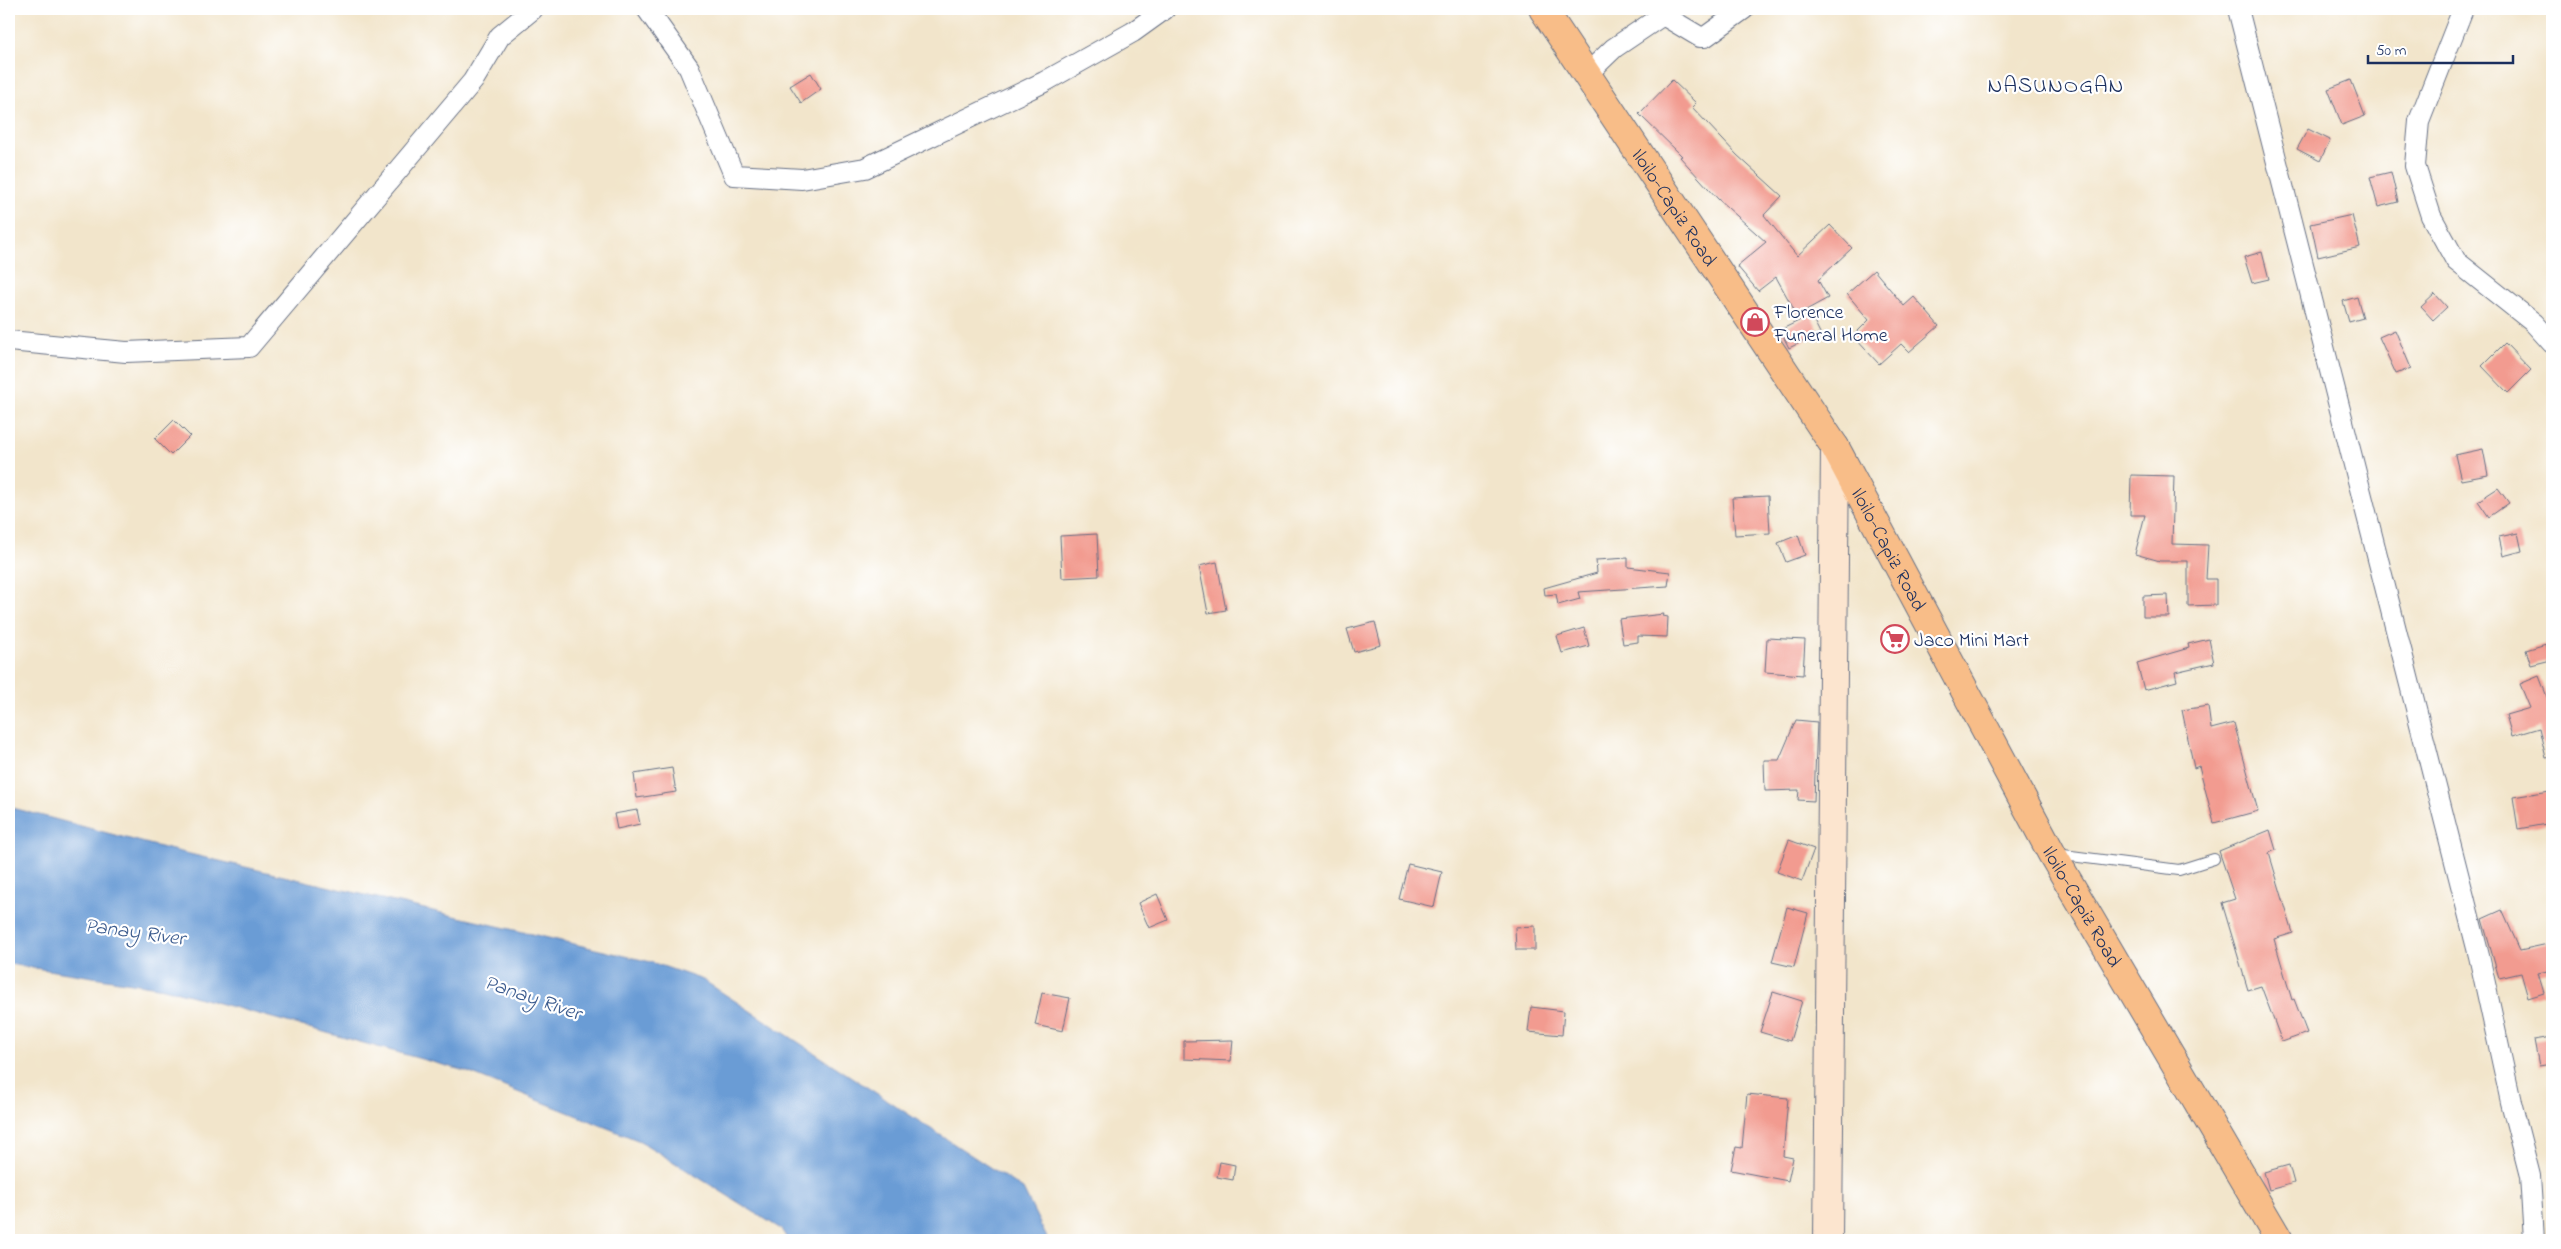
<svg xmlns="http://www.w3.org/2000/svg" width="2561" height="1249" font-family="'Indie Flower',sans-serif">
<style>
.water{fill:#6a9cd5;stroke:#42669a}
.building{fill:#f29b90}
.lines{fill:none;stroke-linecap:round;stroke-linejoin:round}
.lane-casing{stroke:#666f84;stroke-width:12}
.street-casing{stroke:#666f84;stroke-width:22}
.secondary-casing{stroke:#666f84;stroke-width:30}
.highway-casing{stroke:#666f84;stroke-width:30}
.lane{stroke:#fff;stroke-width:10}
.street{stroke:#fff;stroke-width:20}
.secondary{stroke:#fce5cf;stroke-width:28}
.highway{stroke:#f8bd88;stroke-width:28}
.labels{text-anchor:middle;stroke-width:4.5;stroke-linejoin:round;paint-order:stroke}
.street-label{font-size:20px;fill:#1b2f5e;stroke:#fff}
.poi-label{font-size:20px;fill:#1b2f5e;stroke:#fff;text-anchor:start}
.water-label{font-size:21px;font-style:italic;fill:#3b5b8e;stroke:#fff}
.quarter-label{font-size:22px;letter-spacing:1px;fill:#1b2f5e;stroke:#fff}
</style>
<rect width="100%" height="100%" fill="#fff"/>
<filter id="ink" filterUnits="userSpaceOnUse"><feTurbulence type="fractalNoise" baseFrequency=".02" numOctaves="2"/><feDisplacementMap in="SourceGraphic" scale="10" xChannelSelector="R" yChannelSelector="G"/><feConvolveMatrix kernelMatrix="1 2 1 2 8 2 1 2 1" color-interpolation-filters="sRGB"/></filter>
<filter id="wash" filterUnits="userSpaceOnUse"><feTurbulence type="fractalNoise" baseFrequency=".0096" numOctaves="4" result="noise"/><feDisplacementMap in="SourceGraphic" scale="20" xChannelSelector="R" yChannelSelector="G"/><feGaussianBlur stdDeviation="1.12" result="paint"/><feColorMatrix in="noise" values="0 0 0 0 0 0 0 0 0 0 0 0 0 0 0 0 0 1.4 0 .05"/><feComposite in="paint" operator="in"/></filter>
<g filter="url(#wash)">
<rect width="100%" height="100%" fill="#f2e5cb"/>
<!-- water -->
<polygon class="water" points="9,807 164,848 651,962 703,980 1023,1189 1048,1240 788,1240 781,1229 640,1141 465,1071 164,988 9,964"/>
<g id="blocks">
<!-- building -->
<g class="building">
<polygon points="811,73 821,89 801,103 790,86"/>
<polygon points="1672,80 1696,103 1692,107 1737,155 1782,196 1764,215 1797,256 1830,225 1852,248 1818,280 1828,298 1797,315 1776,277 1758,291 1737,266 1766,242 1718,199 1680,157 1682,156 1639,114"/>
<polygon points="2351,80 2365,116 2342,125 2328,89"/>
<polygon points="2308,129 2330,140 2320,161 2297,149"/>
<polygon points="2391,172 2398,202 2378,207 2370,177"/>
<polygon points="2352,215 2360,247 2318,257 2311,224"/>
<polygon points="2262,252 2269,279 2252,283 2244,257"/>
<polygon points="1874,270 1904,306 1914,297 1939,326 1909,352 1901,344 1879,364 1853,336 1869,320 1847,294"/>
<polygon points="2435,294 2447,307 2433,320 2421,307"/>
<polygon points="2357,297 2363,318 2349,322 2343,301"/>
<polygon points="1811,315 1820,333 1789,348 1780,330"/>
<polygon points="2395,330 2411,368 2396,374 2379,337"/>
<polygon points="2505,343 2531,370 2508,393 2482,366"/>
<polygon points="174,420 190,436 171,455 155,439"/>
<polygon points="2483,449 2488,475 2461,480 2455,455"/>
<polygon points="2131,475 2174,476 2172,544 2208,545 2206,579 2216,579 2216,605 2188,606 2188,561 2160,561 2135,554 2145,515 2130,515"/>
<polygon points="2498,488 2509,503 2489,517 2478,501"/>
<polygon points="1768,496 1770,533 1735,535 1732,498"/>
<polygon points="2518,533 2522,551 2503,556 2499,537"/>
<polygon points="1097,534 1099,576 1062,578 1060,536"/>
<polygon points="1798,535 1805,555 1786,562 1778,543"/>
<polygon points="1628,558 1628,567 1670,572 1668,586 1578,592 1580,599 1558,605 1556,594 1545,595 1544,588 1597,573 1596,560"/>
<polygon points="1217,562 1226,610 1208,613 1199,566"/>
<polygon points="2168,595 2169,617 2143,617 2143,596"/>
<polygon points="1664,614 1663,616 1668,617 1667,637 1638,636 1638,642 1623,644 1619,619"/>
<polygon points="1375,622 1381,645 1354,652 1347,629"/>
<polygon points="1584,628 1589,646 1562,653 1557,636"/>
<polygon points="1767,638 1805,640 1803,675 1765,672"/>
<polygon points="2209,639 2214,663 2175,672 2177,681 2144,690 2137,663 2189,648 2188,644"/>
<polygon points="2546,644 2551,660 2531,665 2526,650"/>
<polygon points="2539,676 2552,710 2552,757 2546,758 2539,728 2512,736 2506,715 2530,708 2520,684"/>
<polygon points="2208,706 2211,729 2234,723 2258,811 2214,823 2199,766 2194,768 2182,710"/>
<polygon points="1796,720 1817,722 1814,801 1798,800 1799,790 1765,791 1764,760 1779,760"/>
<polygon points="672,768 676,792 637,798 634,774"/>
<polygon points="2550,791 2552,823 2518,829 2513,797"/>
<polygon points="637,810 640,824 617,829 614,814"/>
<polygon points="2270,830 2276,850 2269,853 2293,933 2274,939 2292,1000 2294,999 2307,1033 2282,1042 2261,986 2248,990 2222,903 2235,899 2219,851"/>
<polygon points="1789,840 1814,849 1802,881 1777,872"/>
<polygon points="1408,864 1442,872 1434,907 1399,899"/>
<polygon points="1157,894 1168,920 1149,928 1138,903"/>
<polygon points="1787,907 1808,913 1794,967 1772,962"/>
<polygon points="2502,910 2520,950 2548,944 2552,970 2538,973 2544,993 2528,998 2521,973 2499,978 2482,919"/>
<polygon points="1535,926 1535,950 1516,950 1515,927"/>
<polygon points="1773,992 1802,1001 1790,1041 1760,1032"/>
<polygon points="1042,993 1070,998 1063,1031 1035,1025"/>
<polygon points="1531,1007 1564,1011 1562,1035 1528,1032"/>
<polygon points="2552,1037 2552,1064 2539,1066 2534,1040"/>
<polygon points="1233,1040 1231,1061 1184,1059 1184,1041"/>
<polygon points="1747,1094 1788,1098 1783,1156 1793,1158 1788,1181 1731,1170 1736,1147 1742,1148"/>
<polygon points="1220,1162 1235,1165 1233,1180 1217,1177"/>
<polygon points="2289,1165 2294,1183 2269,1190 2264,1172"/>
</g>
</g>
</g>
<g filter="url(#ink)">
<use href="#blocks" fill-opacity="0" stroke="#666f84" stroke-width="1"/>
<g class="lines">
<defs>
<polyline id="lane" points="2056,854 2179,870 2214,859"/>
<g id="street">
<polyline points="647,9 689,68 734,175 802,179 865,168 1044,82 1133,32 1165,9"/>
<polyline points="2238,9 2479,956 2511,1102 2530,1176 2534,1240"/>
<polyline points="2463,9 2419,121 2415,166 2431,216 2456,261 2534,323 2552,343"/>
<polyline points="1588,73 1614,48 1663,15 1700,37 1705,37 1744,9"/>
<polyline points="9,341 126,352 249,347 473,81 500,36 533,9"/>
</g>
<polyline id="secondary" points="1828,1240 1835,447"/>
<g id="highway">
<path id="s1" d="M1543 9 1835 447 2052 854 2279 1240"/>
</g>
</defs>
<!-- lane casing -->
<use href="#lane" class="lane-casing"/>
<!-- street casing -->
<use href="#street" class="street-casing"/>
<!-- secondary casing -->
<use href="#secondary" class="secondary-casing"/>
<!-- highway casing -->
<use href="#highway" class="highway-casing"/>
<!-- lane -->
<use href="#lane" class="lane"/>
<!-- street -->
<use href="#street" class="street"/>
<!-- secondary -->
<use href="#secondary" class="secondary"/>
<!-- highway -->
<use href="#highway" class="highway"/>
</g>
</g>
<!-- icons -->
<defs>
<symbol id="shop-ring" viewBox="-11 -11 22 22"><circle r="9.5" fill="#fff" stroke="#d1495b" stroke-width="1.5"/><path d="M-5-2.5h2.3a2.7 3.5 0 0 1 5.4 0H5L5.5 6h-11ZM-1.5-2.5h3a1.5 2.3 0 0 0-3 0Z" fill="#d1495b"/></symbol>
<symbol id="supermarket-ring" viewBox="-11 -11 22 22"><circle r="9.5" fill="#fff" stroke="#d1495b" stroke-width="1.5"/><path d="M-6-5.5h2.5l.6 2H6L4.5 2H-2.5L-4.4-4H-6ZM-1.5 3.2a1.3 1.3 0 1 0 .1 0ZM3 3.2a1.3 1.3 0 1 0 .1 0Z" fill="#d1495b"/></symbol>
</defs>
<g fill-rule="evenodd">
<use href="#shop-ring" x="1739" y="306" width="32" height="32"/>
<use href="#supermarket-ring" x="1879" y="623" width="32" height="32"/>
</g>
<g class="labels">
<!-- street labels -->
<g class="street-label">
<text dy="7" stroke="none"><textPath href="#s1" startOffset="238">Iloilo-Capiz Road</textPath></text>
<text dy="7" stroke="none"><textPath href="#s1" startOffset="642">Iloilo-Capiz Road</textPath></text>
<text dy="7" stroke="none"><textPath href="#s1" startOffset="1048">Iloilo-Capiz Road</textPath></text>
</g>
<!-- poi labels -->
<g class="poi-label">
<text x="1774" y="318">Florence<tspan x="1774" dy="23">Funeral Home</tspan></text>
<text x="1914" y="646">Jaco Mini Mart</text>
</g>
<!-- water labels -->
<g class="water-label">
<text transform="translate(135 931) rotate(8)" y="7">Panay River</text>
<text transform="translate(533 997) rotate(19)" y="7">Panay River</text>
</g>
<!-- quarter labels -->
<g class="quarter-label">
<text x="2056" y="92">NASUNOGAN</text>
</g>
</g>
<!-- margin -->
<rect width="2561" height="1249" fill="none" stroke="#fff" stroke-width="30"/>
<!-- scale -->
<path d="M2368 55v8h145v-8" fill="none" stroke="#1b2f5e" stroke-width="2.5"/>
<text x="2376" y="55" font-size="15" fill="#1b2f5e" stroke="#ffffff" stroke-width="4" paint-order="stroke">50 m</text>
</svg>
